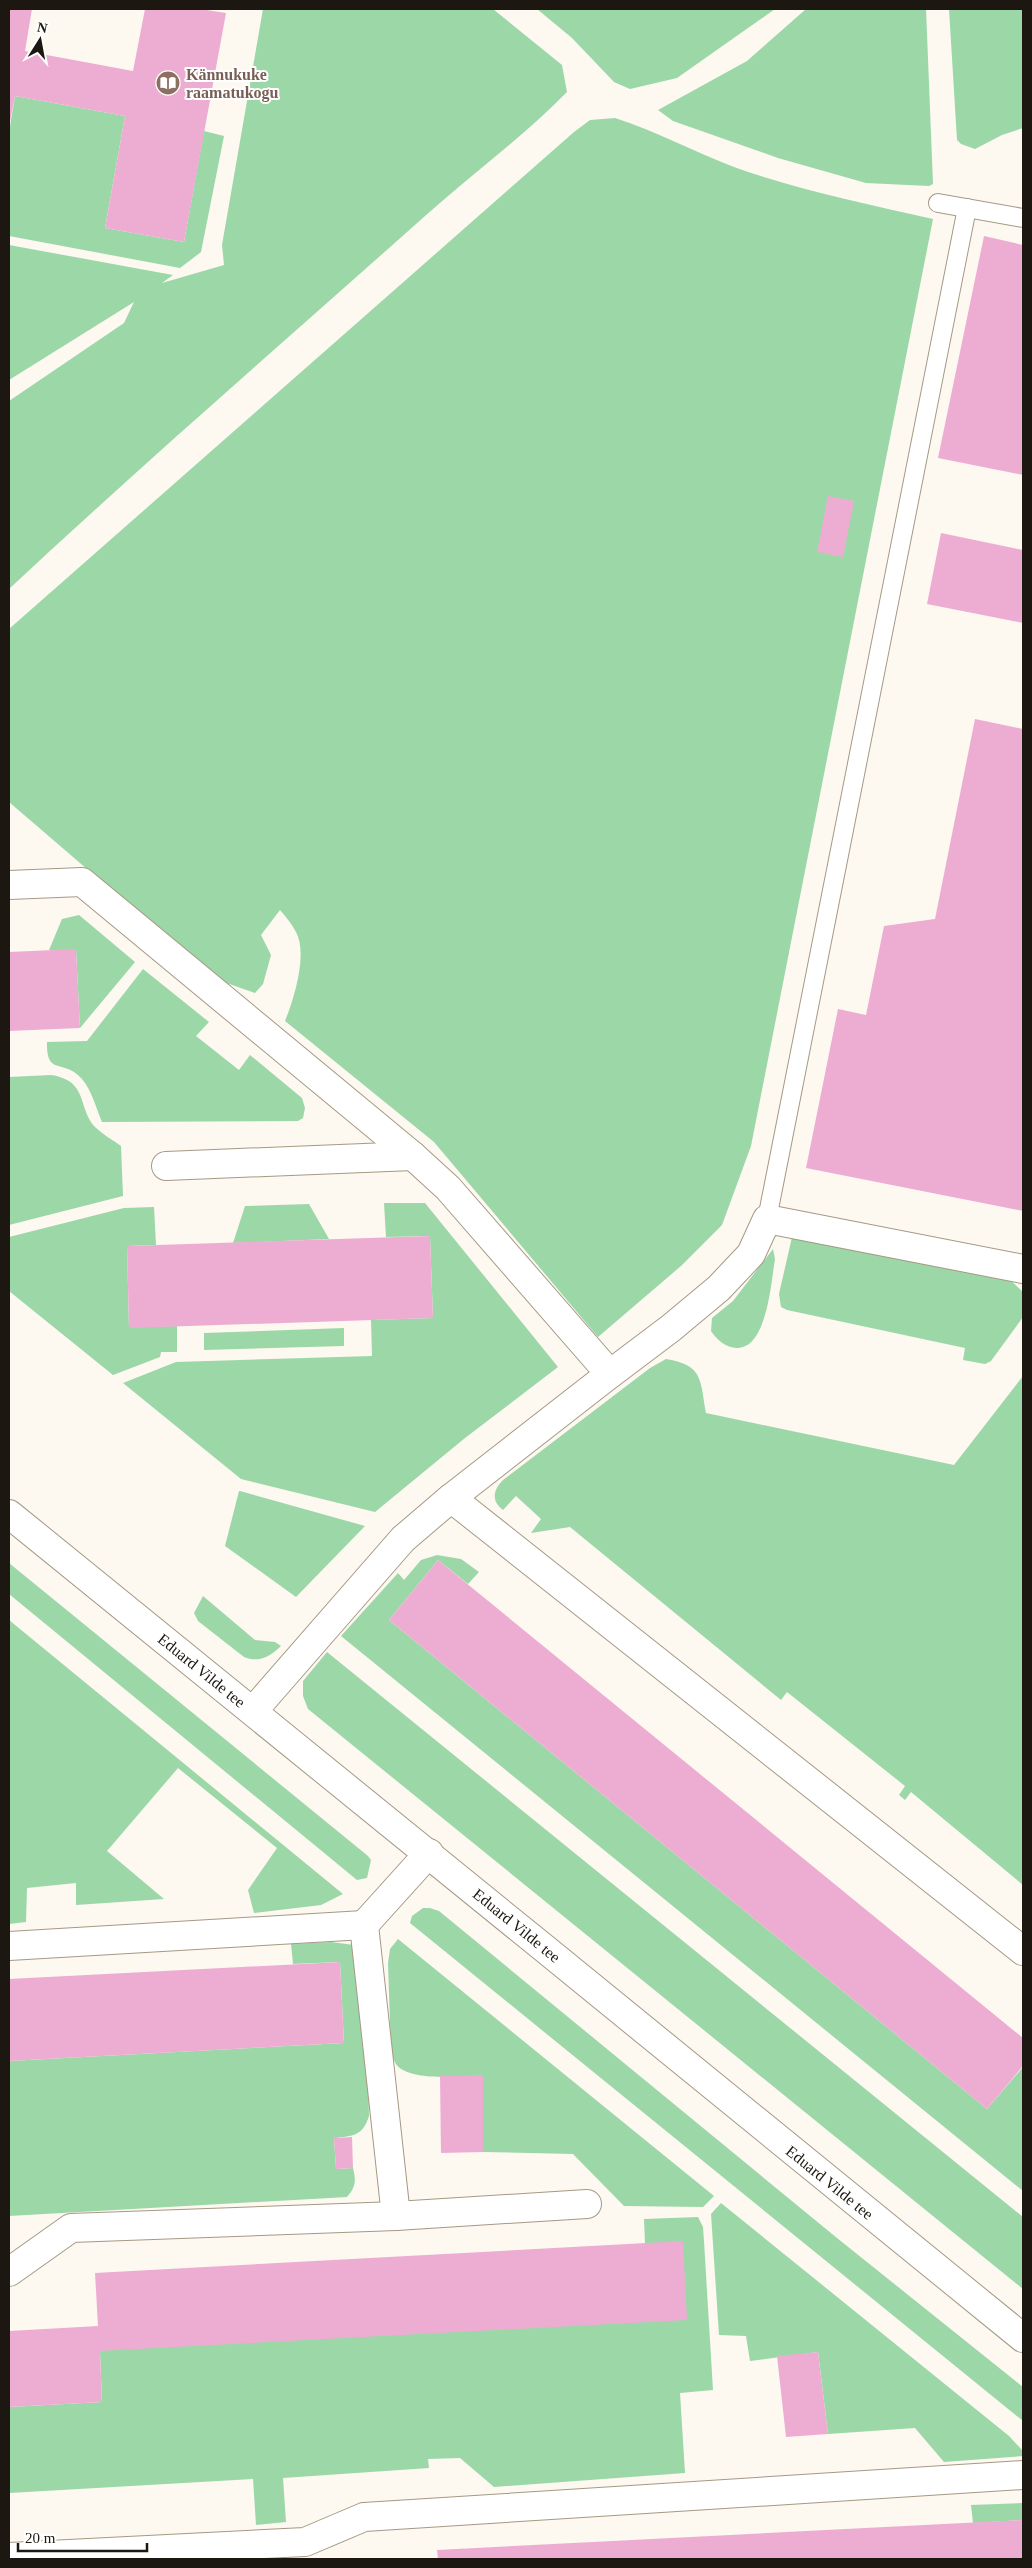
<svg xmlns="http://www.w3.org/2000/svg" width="1032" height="2568" font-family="'Times New Roman',serif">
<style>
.green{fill:#9cd7a8}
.building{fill:#edadd3}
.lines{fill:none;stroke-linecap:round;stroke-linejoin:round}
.lane-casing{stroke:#a59985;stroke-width:20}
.street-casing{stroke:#a59985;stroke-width:30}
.secondary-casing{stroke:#a59985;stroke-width:30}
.lane{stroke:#fff;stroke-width:18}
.street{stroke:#fff;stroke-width:28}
.secondary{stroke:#fff;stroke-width:28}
.labels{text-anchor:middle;stroke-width:4;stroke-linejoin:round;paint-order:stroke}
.education-label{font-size:16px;font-weight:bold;fill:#785e54;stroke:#fff;text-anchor:start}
.street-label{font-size:16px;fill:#1c1710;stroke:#fff}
</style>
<rect width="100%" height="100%" fill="#fdf8f0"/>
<!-- green -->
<g class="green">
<path d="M263 9H493L562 65 567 92C523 137 472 174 425 216 286 340 145 462 9 589V401L124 323 134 302 9 380V245L173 275 162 283 224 265 222 245Z"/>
<polygon points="537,9 775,9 677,78 630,89 614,82 572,38"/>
<polygon points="806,9 926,9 933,184 929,186 866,183 778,158 673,121 658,110 747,61"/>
<polygon points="949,9 1023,9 1023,128 1002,135 975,149 961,144 957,140"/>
<polygon points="15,96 125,116 105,228 184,242 204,131 224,136 201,252 180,268 9,236 9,132"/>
<path d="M615 118C656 131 694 152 734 167 798 190 867 204 933 219L751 1146 722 1225 681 1266 598 1337 434 1142 285 1021C294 999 308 954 296 932 292 924 286 917 280 910L261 935 271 955 263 984 255 993 215 979 9 802V629L574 132 590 120Z"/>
<polygon points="79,915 135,962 80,1028 76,950 49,950 62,919"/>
<path d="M143 969 209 1022 196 1036 239 1070 250 1055 302 1098 305 1108 303 1118 298 1121 102 1122C96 1108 92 1091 82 1079 63 1058 46 1077 47 1042L87 1041Z"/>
<path d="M51 1075C89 1081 77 1107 95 1127 102 1134 113 1140 121 1146L123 1196 9 1225V1077Z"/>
<polygon points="384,1203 425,1203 558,1367 465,1438 375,1512 241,1479 123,1383 176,1362 372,1356 371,1320 433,1318 430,1236 386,1237"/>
<polygon points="309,1204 329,1239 233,1243 245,1206"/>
<polygon points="154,1207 156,1245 127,1246 129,1327 177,1326 177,1352 161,1352 160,1357 113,1375 9,1291 9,1237 124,1208"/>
<polygon points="792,1237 1008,1278 1023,1292 1023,1317 991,1361 985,1364 963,1360 965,1348 787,1310 781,1307 779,1294"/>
<path d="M773 1249 775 1259C771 1282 767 1350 736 1348 725 1347 717 1340 711 1331L712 1318 733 1301Z"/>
<polygon points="344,1328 344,1346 204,1350 204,1333"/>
<path d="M666 1359C704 1365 700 1381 706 1413L954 1465 1023 1376V1885L911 1792 905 1800 899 1795 905 1786 787 1692 781 1700 570 1527 531 1533 541 1519 516 1496 503 1510C491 1501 493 1490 503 1480L650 1368Z"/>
<polygon points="239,1491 240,1491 365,1526 296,1597 225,1546"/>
<polygon points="437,1555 461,1559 479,1572 468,1584 438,1560 389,1620 987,2109 1023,2067 1023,2191 341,1636 398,1573 404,1580 421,1560"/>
<polygon points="9,1563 368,1856 371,1860 367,1878 357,1880 9,1594"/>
<path d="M203 1596 255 1640 275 1642 281 1646C270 1657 258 1663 244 1657L198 1621 194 1613Z"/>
<polygon points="9,1620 343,1894 321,1905 254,1913 248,1890 277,1848 178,1768 107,1851 164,1899 76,1905 76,1883 27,1888 26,1922 9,1924"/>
<polygon points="327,1652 1023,2217 1023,2289 308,1709 303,1696 303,1681"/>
<polygon points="423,1908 430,1908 439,1911 837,2238 1023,2387 1023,2421 410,1923 412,1916"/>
<path d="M398 1939 714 2196 703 2207 624 2206 573 2154 483 2152 482 2076C462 2076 408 2082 396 2064 394 2061 393 2056 391 2053L388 1963 390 1949Z"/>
<path d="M331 1942 354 1945 367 2034 369 2116C363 2136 353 2136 334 2138L336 2169 353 2168C356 2180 356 2187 347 2197L9 2216V2061L344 2043 340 1962 293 1964 291 1944Z"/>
<polygon points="721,2203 1009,2436 1023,2451 1023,2456 944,2462 915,2428 828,2434 818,2352 750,2361 746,2336 719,2335 711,2214"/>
<polygon points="698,2217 703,2227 704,2241 713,2390 680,2393 685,2473 494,2487 460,2458 428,2459 429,2468 283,2478 286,2522 256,2525 253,2479 9,2493 9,2407 102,2402 100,2351 645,2244 644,2219"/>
<polygon points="1023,2503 1023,2520 973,2523 971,2505"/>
</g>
<!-- building -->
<g class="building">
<polygon points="9,9 32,9 25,51 133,71 145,9 200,9 226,13 184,242 105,228 125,116 15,96 9,127"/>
<polygon points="984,236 1023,245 1023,475 938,458"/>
<polygon points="828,496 854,501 843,557 817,552"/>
<polygon points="941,533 1023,550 1023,623 927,604"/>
<polygon points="975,719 1023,729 1023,1211 806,1168 838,1009 866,1015 884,926 935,919"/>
<polygon points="76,949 80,1028 9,1031 9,952"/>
<polygon points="430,1236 433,1318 129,1328 127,1246"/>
<polygon points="438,1560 1023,2038 1023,2066 987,2109 389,1620"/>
<polygon points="340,1962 344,2043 9,2061 9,1979"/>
<polygon points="483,2075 483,2152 441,2153 440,2076"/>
<polygon points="352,2137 353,2168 336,2169 334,2138"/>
<polygon points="683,2241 687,2320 100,2351 102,2402 9,2407 9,2331 98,2326 95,2273"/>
<polygon points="818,2352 828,2434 786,2437 777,2356"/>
<polygon points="1023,2520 1023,2559 438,2559 437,2550"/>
</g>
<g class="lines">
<defs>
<g id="lane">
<polyline points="938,203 1023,218"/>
<polyline points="767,1219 967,208"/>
</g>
<g id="street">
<polyline points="9,885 82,882 413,1156 448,1188 610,1374 451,1498"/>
<polyline points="166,1166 413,1156"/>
<polyline points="610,1374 671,1328 719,1288 751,1254 767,1219 1023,1269"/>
<polyline points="253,1711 403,1539 451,1498 1023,1951"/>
<polyline points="9,1946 364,1925"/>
<polyline points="396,2216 364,1925 429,1853"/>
<polyline points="9,2272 71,2228 396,2216 587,2204"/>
<polyline points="9,2557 305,2542 364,2517 1023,2475"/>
</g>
<path id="secondary" d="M9 1514C349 1787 684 2064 1023 2338"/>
</defs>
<!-- lane casing -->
<use href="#lane" class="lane-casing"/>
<!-- street casing -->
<use href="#street" class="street-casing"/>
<!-- secondary casing -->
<use href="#secondary" class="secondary-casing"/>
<!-- lane -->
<use href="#lane" class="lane"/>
<!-- street -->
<use href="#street" class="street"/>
<!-- secondary -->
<use href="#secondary" class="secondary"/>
</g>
<!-- icons -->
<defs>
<symbol id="library-disc" viewBox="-11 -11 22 22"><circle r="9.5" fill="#8d6e63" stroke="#fff"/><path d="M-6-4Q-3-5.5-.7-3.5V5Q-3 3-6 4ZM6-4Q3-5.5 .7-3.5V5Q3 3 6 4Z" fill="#fff"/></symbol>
</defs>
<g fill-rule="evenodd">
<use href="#library-disc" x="154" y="69" width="28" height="28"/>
</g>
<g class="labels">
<!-- education labels -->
<g class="education-label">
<text x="186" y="80">Kännukuke<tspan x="186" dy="18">raamatukogu</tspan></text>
</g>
<!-- street labels -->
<g class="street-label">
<text transform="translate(202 1670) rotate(39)" y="6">Eduard Vilde tee</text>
<text transform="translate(517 1925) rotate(39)" y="6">Eduard Vilde tee</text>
<text transform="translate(830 2182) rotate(39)" y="6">Eduard Vilde tee</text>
</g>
</g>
<!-- border -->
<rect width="1032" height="2568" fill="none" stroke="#1c1710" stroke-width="20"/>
<!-- north arrow -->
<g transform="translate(40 40) rotate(11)" stroke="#ffffff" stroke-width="4" paint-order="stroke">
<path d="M0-4L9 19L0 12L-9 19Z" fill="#1c1710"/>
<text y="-8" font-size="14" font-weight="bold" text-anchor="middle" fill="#1c1710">N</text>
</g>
<!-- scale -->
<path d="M18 2543v8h129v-8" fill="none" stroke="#1c1710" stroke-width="2.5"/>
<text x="25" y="2543" font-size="15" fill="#1c1710" stroke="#ffffff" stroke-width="4" paint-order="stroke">20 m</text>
</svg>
